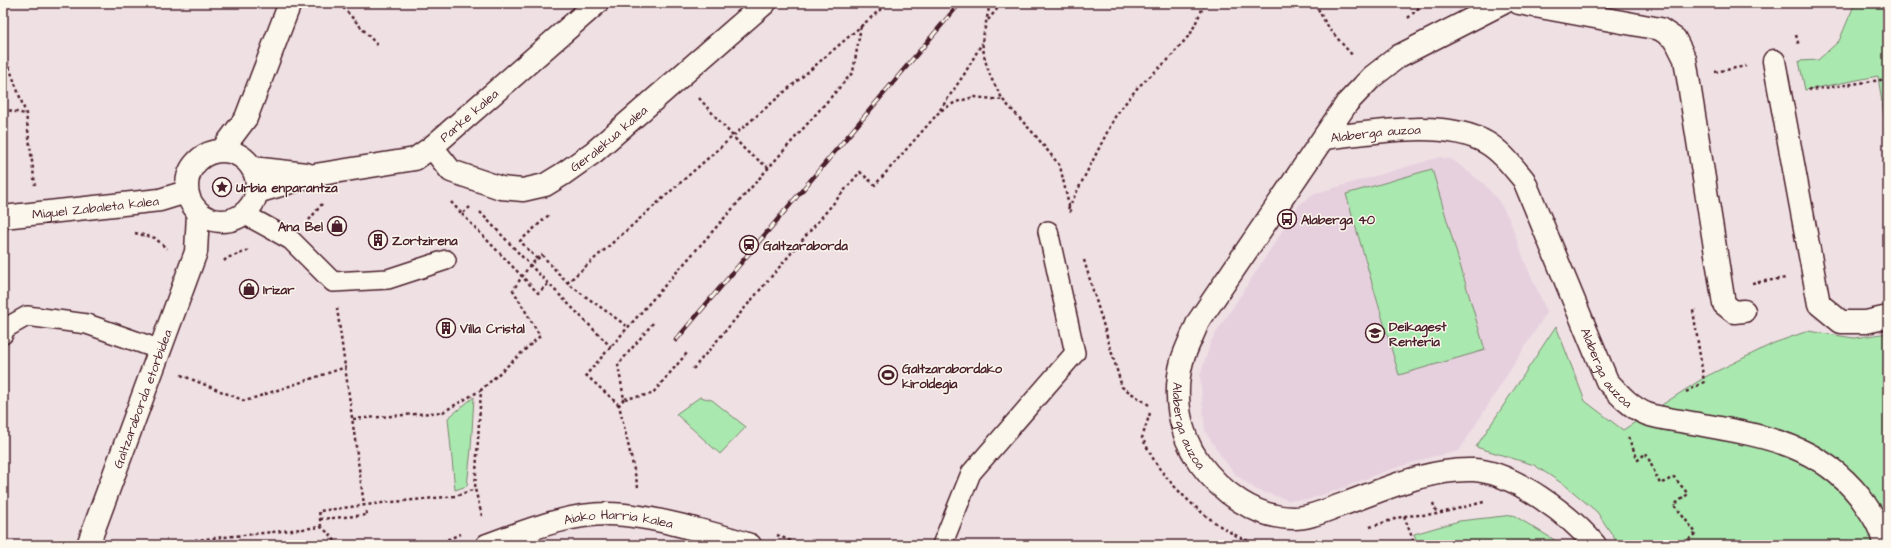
<svg xmlns="http://www.w3.org/2000/svg" width="1891" height="548" font-family="'Architects Daughter',sans-serif">
<style>
.built{fill:#e6d0de}
.green{fill:#a9e8af;stroke:#7a846d}
.lines{fill:none;stroke-linecap:round;stroke-linejoin:round}
.service-casing{stroke:#4a1f2b;stroke-width:22}
.minor-casing{stroke:#4a1f2b;stroke-width:25}
.path{stroke:#4a1f2b;stroke-width:2.5;stroke-dasharray:3 3;stroke-linecap:butt}
.service{stroke:#fbf7ec;stroke-width:19}
.minor{stroke:#fbf7ec;stroke-width:22}
.rail-casing{stroke:#4a1f2b;stroke-width:4.5}
.rail{stroke:#fbf7ec;stroke-width:3;stroke-dasharray:9;stroke-linecap:butt}
.path-bridge{stroke:#4a1f2b;stroke-width:2.5;stroke-dasharray:3 3;stroke-linecap:butt}
.labels{text-anchor:middle;stroke-width:3;stroke-linejoin:round;paint-order:stroke}
.street-label{font-size:13px;fill:#4a1f2b;stroke:#fbf7ec}
.poi-label{font-size:13px;font-weight:bold;fill:#4a1f2b;stroke:#fbf7ec;text-anchor:start}
</style>
<rect width="100%" height="100%" fill="#efe0e4"/>
<filter id="ink" filterUnits="userSpaceOnUse"><feTurbulence type="fractalNoise" baseFrequency=".025" numOctaves="2"/><feDisplacementMap in="SourceGraphic" scale="8" xChannelSelector="R" yChannelSelector="G"/><feConvolveMatrix kernelMatrix="1 2 1 2 8 2 1 2 1" color-interpolation-filters="sRGB"/></filter>
<g filter="url(#ink)">
<!-- built -->
<polygon class="built" points="1440,157 1453,160 1484,184 1498,200 1509,218 1525,262 1547,312 1459,451 1428,458 1383,472 1345,487 1307,500 1288,500 1257,490 1236,475 1221,456 1205,431 1200,376 1211,341 1299,205 1313,194"/>
<!-- green -->
<g class="green">
<polygon points="1855,3 1888,3 1888,143 1878,76 1805,90 1799,61 1818,60 1839,41"/>
<polygon points="1432,169 1485,350 1399,375 1346,194"/>
<polygon points="1556,326 1585,401 1623,430 1705,377 1774,343 1808,331 1854,338 1888,333 1888,545 1619,545 1597,512 1566,486 1534,465 1476,447"/>
<polygon points="474,397 471,449 467,486 455,490 448,418"/>
<polygon points="700,397 712,400 746,427 720,454 676,414"/>
<polygon points="1513,515 1563,545 1418,545 1414,534 1459,521"/>
</g>
<g class="lines">
<defs>
<g id="service">
<polyline points="244,214 291,240 333,282 388,279 446,260"/>
<polyline points="3,334 4,329 27,316 87,324 161,350"/>
<polyline points="942,545 971,473 1075,353 1048,231"/>
</g>
<g id="minor">
<path id="s1" d="M1503 3 1399 56 1372 77 1347 103 1198 322C1193 335 1186 348 1182 361 1173 395 1179 434 1199 462 1221 492 1255 518 1294 518 1310 518 1326 510 1341 505 1383 490 1429 468 1474 470 1513 472 1571 516 1595 545"/>
<polyline points="1519,3 1660,29 1675,39 1685,59 1724,304 1734,312 1744,311"/>
<polyline points="1774,61 1819,304 1841,322 1866,322 1888,317"/>
<path id="s2" d="M1324 138C1371 133 1445 118 1487 143 1502 152 1513 167 1524 180L1607 381C1618 393 1631 408 1647 414 1660 419 1678 420 1692 423 1756 435 1816 441 1860 497 1870 511 1882 527 1884 545"/>
<path id="s3" d="M432 147 451 171 501 188 523 190 545 185 563 174 594 152 765 3"/>
<polyline points="222,150 246,118 290,3"/>
<circle cx="222" cy="186" r="35"/>
<polyline points="252,168 306,174"/>
<path id="s4" d="M257 192 315 175 415 159 432 147 597 3"/>
<path id="s5" d="M3 217 160 200 186 192"/>
<path id="s6" d="M88 545 196 252 198 214"/>
<path id="s7" d="M487 545C526 531 566 514 608 514 633 514 659 520 683 526 706 532 728 537 750 545"/>
</g>
</defs>
<!-- service casing -->
<use href="#service" class="service-casing"/>
<!-- minor casing -->
<use href="#minor" class="minor-casing"/>
<!-- path -->
<g class="path">
<polyline points="339,3 378,46"/>
<polyline points="990,3 982,42 985,60 991,78 1003,100 1035,135 1060,166 1071,215"/>
<path d="M1316 3C1323 24 1339 40 1353 56"/>
<polyline points="1408,18 1424,3"/>
<polyline points="988,20 1002,3"/>
<polyline points="1796,35 1799,46"/>
<polyline points="3,50 26,114 35,185"/>
<polyline points="1715,72 1746,66"/>
<polyline points="1809,88 1810,90 1888,79"/>
<polyline points="699,98 746,151 769,168"/>
<polyline points="3,109 25,114"/>
<polyline points="940,110 965,73 982,43"/>
<polyline points="451,202 462,214 470,207"/>
<polyline points="1068,209 1116,115 1138,87 1168,60 1191,33 1205,3"/>
<polyline points="480,212 530,265 611,347"/>
<polyline points="309,220 322,204"/>
<polyline points="135,233 155,238 167,249"/>
<polyline points="537,259 520,241 550,214"/>
<polyline points="1084,260 1122,387 1149,405"/>
<polyline points="224,261 227,258 250,250"/>
<polyline points="567,283 732,137 888,3"/>
<polyline points="1752,283 1786,278"/>
<polyline points="337,308 364,505"/>
<polyline points="653,323 618,365 624,399 652,394 687,353"/>
<polyline points="693,369 860,172 875,185 940,111 956,102 974,97 1003,100"/>
<polyline points="181,375 245,401 346,367"/>
<polyline points="1686,392 1704,382 1693,310 1696,309"/>
<polyline points="624,399 619,405 638,487"/>
<polyline points="619,405 586,375 853,72 861,26"/>
<path d="M1150 413 1142 438C1147 447 1152 457 1157 465 1180 497 1223 536 1261 545"/>
<polyline points="353,419 443,412 481,390"/>
<polyline points="1628,437 1638,460 1646,453 1660,484 1674,477 1688,494 1674,505 1696,533 1682,545"/>
<polyline points="1433,503 1437,514"/>
<polyline points="482,516 475,489 481,390 540,336 513,290 530,265 542,255 567,283 628,327"/>
<polyline points="1404,516 1415,545"/>
<polyline points="320,519 367,515 366,510"/>
<polyline points="321,527 319,511 382,503 456,496 475,489"/>
<polyline points="1370,527 1404,516 1437,514 1484,502"/>
<polyline points="777,535 800,545"/>
<polyline points="147,545 321,527 332,536 337,545"/>
<polyline points="418,545 441,542 461,534"/>
</g>
<!-- service -->
<use href="#service" class="service"/>
<!-- minor -->
<use href="#minor" class="minor"/>
<defs>
<polyline id="rail" points="676,340 960,3"/>
</defs>
<!-- rail casing -->
<use href="#rail" class="rail-casing"/>
<!-- rail -->
<use href="#rail" class="rail"/>
<!-- path-bridge -->
<polyline class="path-bridge" points="462,214 538,293 549,283"/>
</g>
</g>
<!-- icons -->
<defs>
<symbol id="sight-ring" viewBox="-11 -11 22 22"><circle r="9.5" fill="#fbf7ec" stroke="#4a1f2b" stroke-width="1.5"/><path d="M0-6L1.8-2.2L6-1.7L2.9 1.2L3.7 5.4L0 3.3L-3.7 5.4L-2.9 1.2L-6-1.7L-1.8-2.2Z" fill="#4a1f2b"/></symbol>
<symbol id="bus-ring" viewBox="-11 -11 22 22"><circle r="9.5" fill="#fbf7ec" stroke="#4a1f2b" stroke-width="1.5"/><path d="M-5-6H5V4H4V6H2V4H-2V6H-4V4H-5ZM-3.5-4V0h7V-4ZM-3.5 1.2v1.5H-2V1.2ZM2 1.2v1.5H3.5V1.2Z" fill="#4a1f2b"/></symbol>
<symbol id="shop-ring" viewBox="-11 -11 22 22"><circle r="9.5" fill="#fbf7ec" stroke="#4a1f2b" stroke-width="1.5"/><path d="M-5-2.5h2.3a2.7 3.5 0 0 1 5.4 0H5L5.5 6h-11ZM-1.5-2.5h3a1.5 2.3 0 0 0-3 0Z" fill="#4a1f2b"/></symbol>
<symbol id="building-ring" viewBox="-11 -11 22 22"><circle r="9.5" fill="#fbf7ec" stroke="#4a1f2b" stroke-width="1.5"/><path d="M-4-6H4V6H1V3H-1V6H-4ZM-2.5-4.3h1.7v1.8h-1.7ZM.8-4.3h1.7v1.8H.8ZM-2.5-1h1.7V.8h-1.7ZM.8-1h1.7V.8H.8Z" fill="#4a1f2b"/></symbol>
<symbol id="station-ring" viewBox="-11 -11 22 22"><circle r="9.5" fill="#fbf7ec" stroke="#4a1f2b" stroke-width="1.5"/><path d="M-3-6H3Q5-6 5-4V2Q5 4 3 4L4.5 6H3L1.5 4h-3L-3 6H-4.5L-3 4Q-5 4-5 2V-4Q-5-6-3-6ZM-3.5-4v3h7v-3ZM-3.5 1v1.5H-2V1ZM2 1v1.5H3.5V1Z" fill="#4a1f2b"/></symbol>
<symbol id="school-ring" viewBox="-11 -11 22 22"><circle r="9.5" fill="#fbf7ec" stroke="#4a1f2b" stroke-width="1.5"/><path d="M0-5L7-2L0 1L-7-2ZM-4 1L0 2.5L4 1V4Q0 6-4 4Z" fill="#4a1f2b"/></symbol>
<symbol id="stadium-ring" viewBox="-11 -11 22 22"><circle r="9.5" fill="#fbf7ec" stroke="#4a1f2b" stroke-width="1.5"/><path d="M0-5a6.5 5 0 1 0 0 10a6.5 5 0 1 0 0-10ZM-3.5-1.8h7v3.6h-7Z" fill="#4a1f2b"/></symbol>
</defs>
<g fill-rule="evenodd">
<use href="#sight-ring" x="211" y="176" width="22" height="22"/>
<use href="#bus-ring" x="1276" y="208" width="22" height="22"/>
<use href="#shop-ring" x="326" y="215" width="22" height="22"/>
<use href="#building-ring" x="367" y="229" width="22" height="22"/>
<use href="#station-ring" x="738" y="234" width="22" height="22"/>
<use href="#shop-ring" x="238" y="278" width="22" height="22"/>
<use href="#building-ring" x="435" y="317" width="22" height="22"/>
<use href="#school-ring" x="1364" y="322" width="22" height="22"/>
<use href="#stadium-ring" x="877" y="364" width="22" height="22"/>
</g>
<g class="labels">
<!-- street labels -->
<g class="street-label">
<text dy="5" stroke="none"><textPath href="#s4" startOffset="231">Parke kalea</textPath></text>
<text dy="5" stroke="none"><textPath href="#s2" startOffset="52">Alaberga auzoa</textPath></text>
<text dy="5" stroke="none"><textPath href="#s3" startOffset="207">Geralekua kalea</textPath></text>
<text dy="5" stroke="none"><textPath href="#s5" startOffset="93">Miguel Zabaleta kalea</textPath></text>
<text dy="5" stroke="none"><textPath href="#s2" startOffset="424">Alaberga auzoa</textPath></text>
<text dy="5" stroke="none"><textPath href="#s6" startOffset="156">Galtzaraborda etorbidea</textPath></text>
<text dy="5" stroke="none"><textPath href="#s1" startOffset="561">Alaberga auzoa</textPath></text>
<text dy="5" stroke="none"><textPath href="#s7" startOffset="136">Aiako Harria kalea</textPath></text>
</g>
<!-- poi labels -->
<g class="poi-label">
<text x="236" y="192">Urbia enparantza</text>
<text x="1301" y="224">Alaberga 40</text>
<text x="323" y="231" text-anchor="end">Ana Bel</text>
<text x="392" y="245">Zortzirena</text>
<text x="763" y="250">Galtzaraborda</text>
<text x="263" y="294">Irizar</text>
<text x="1389" y="331">Deikagest<tspan x="1389" dy="15">Renteria</tspan></text>
<text x="460" y="333">Villa Cristal</text>
<text x="902" y="373">Galtzarabordako<tspan x="902" dy="15">kiroldegia</tspan></text>
</g>
</g>
<!-- margin -->
<rect width="1891" height="548" fill="none" stroke="#fbf7ec" stroke-width="16"/>
<rect x="8" y="8" width="1875" height="532" fill="none" stroke="#4a1f2b" stroke-width="1.5" filter="url(#ink)"/>
</svg>
